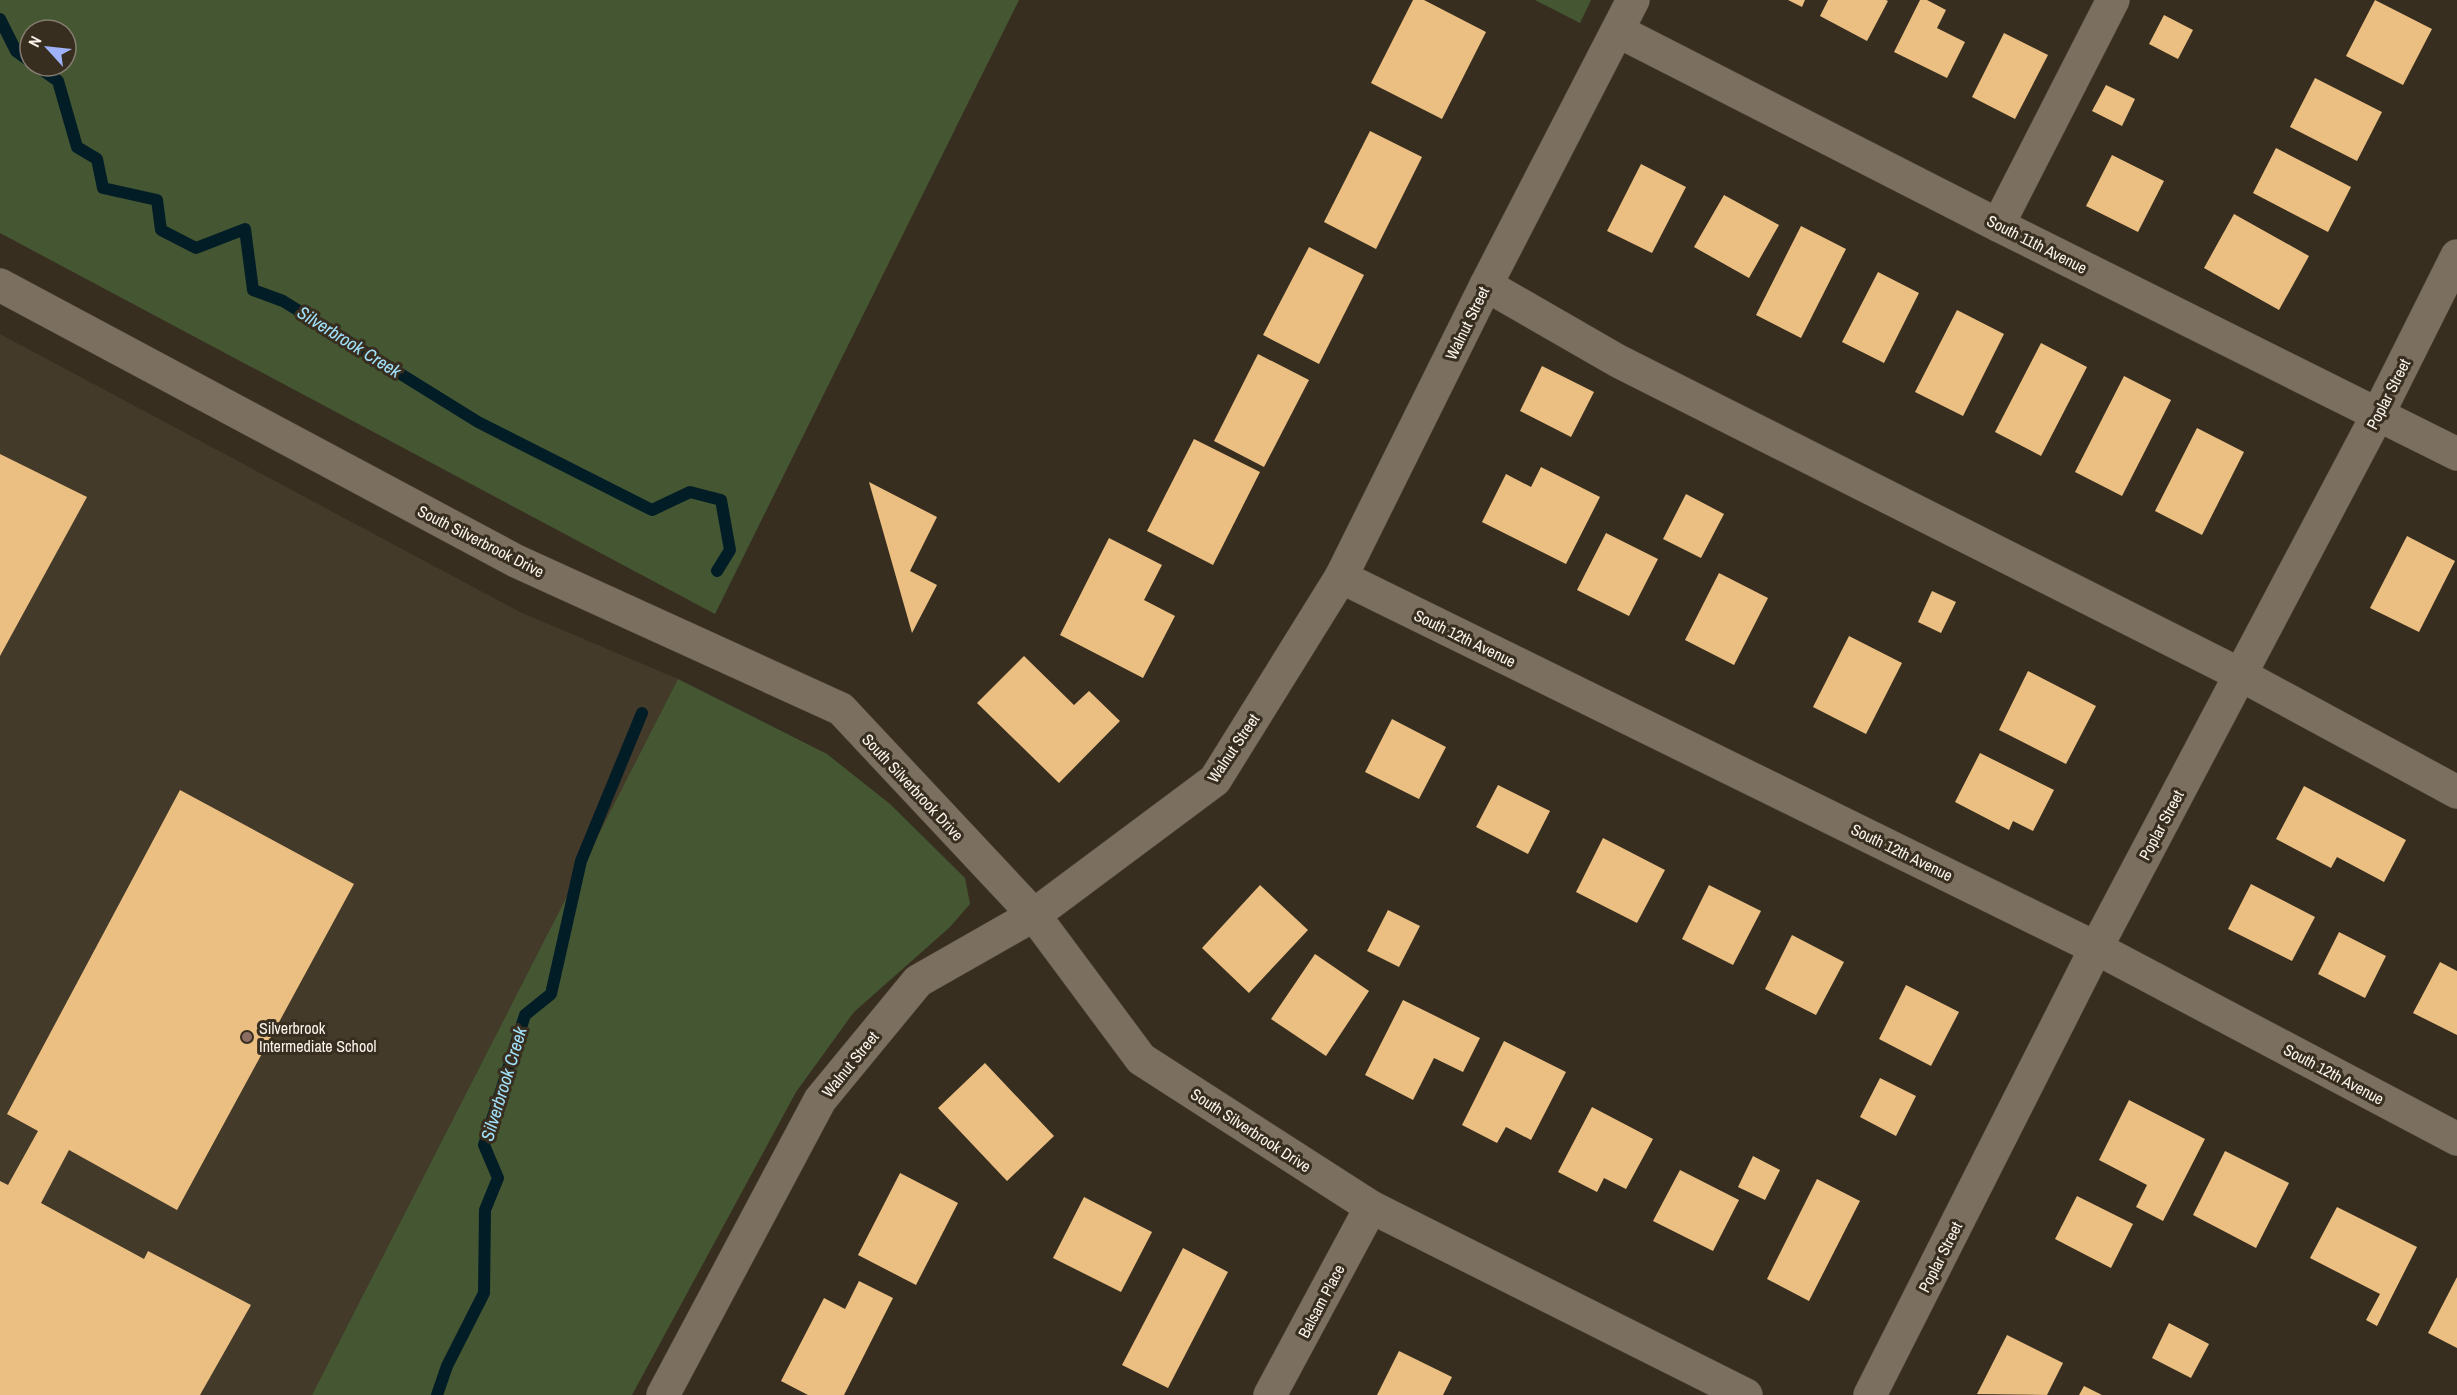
<svg xmlns="http://www.w3.org/2000/svg" width="2457" height="1395" font-family="'Archivo Narrow',sans-serif">
<style>
.education{fill:#443a2a}
.green{fill:#455732;fill-rule:evenodd}
.lines{fill:none;stroke-linecap:round;stroke-linejoin:round}
.stream{stroke:#031d27;stroke-width:12}
.building{fill:#ebbf81}
.minor-casing{stroke:#544b3f;stroke-width:34}
.minor{stroke:#7b6f5f;stroke-width:33}
.education-dot{fill:#8d6e63;stroke:#382e20;stroke-width:2}
.labels{text-anchor:middle;stroke-width:6;stroke-linejoin:round;paint-order:stroke}
.street-label{font-size:16px;fill:#faf4eb;stroke:#382e20}
.poi-label{font-size:16px;fill:#faf4eb;stroke:#382e20;text-anchor:start}
.water-label{font-size:18px;font-style:italic;fill:#a2e2fc;stroke:#382e20}
</style>
<rect width="100%" height="100%" fill="#382e20"/>
<!-- education -->
<polygon class="education" points="0,334 520,612 678,679 312,1395 0,1395"/>
<!-- green -->
<g class="green">
<path d="M0 0H1019L715 614 0 233ZM30 30H66V66H30Z"/>
<polygon points="1535,0 1591,0 1580,23"/>
<polygon points="678,679 827,754 890,804 965,878 970,904 950,927 854,1012 796,1092 632,1395 312,1395"/>
</g>
<g class="lines">
<!-- stream -->
<g class="stream">
<polyline points="0,19 16,51 30,61"/>
<polyline points="37,66 58,81 77,147 97,159 103,188 157,200 161,230 196,248 245,229 253,290 283,301 478,422 652,510 690,492 721,500 730,550 717,571"/>
<polyline points="437,1395 447,1366 484,1293 485,1210 498,1178 484,1145 525,1015 551,994 581,861 642,713"/>
</g>
</g>
<!-- building -->
<g class="building">
<polygon points="1413,0 1424,0 1486,32 1442,119 1371,83"/>
<polygon points="1788,0 1805,0 1802,7"/>
<polygon points="1828,0 1886,0 1888,1 1867,41 1820,16"/>
<polygon points="1920,0 1927,0 1946,10 1937,28 1965,42 1947,78 1894,52"/>
<polygon points="2375,0 2432,29 2403,85 2346,56"/>
<polygon points="2164,15 2193,30 2178,59 2149,44"/>
<polygon points="2004,33 2048,55 2015,119 1972,97"/>
<polygon points="2315,78 2382,112 2357,161 2290,127"/>
<polygon points="2106,85 2135,99 2122,126 2092,111"/>
<polygon points="1370,131 1422,157 1376,249 1324,222"/>
<polygon points="2276,148 2351,187 2328,232 2253,193"/>
<polygon points="2112,155 2164,181 2138,232 2086,206"/>
<polygon points="1641,164 1686,187 1652,253 1607,231"/>
<polygon points="1724,195 1779,225 1749,278 1694,247"/>
<polygon points="2234,214 2309,256 2279,310 2204,268"/>
<polygon points="1801,226 1846,249 1801,338 1756,315"/>
<polygon points="1309,247 1364,275 1319,364 1263,335"/>
<polygon points="1878,272 1919,293 1884,363 1842,342"/>
<polygon points="1957,310 2004,334 1963,416 1915,392"/>
<polygon points="2041,343 2087,367 2041,456 1995,432"/>
<polygon points="1258,354 1309,380 1264,467 1214,441"/>
<polygon points="1542,366 1594,392 1571,437 1520,411"/>
<polygon points="2124,376 2171,400 2122,496 2075,472"/>
<polygon points="2197,428 2244,452 2202,535 2155,511"/>
<polygon points="1194,439 1260,472 1213,565 1147,531"/>
<polygon points="0,454 87,497 0,656"/>
<polygon points="1541,467 1600,497 1566,564 1482,522 1506,474 1531,487"/>
<polygon points="869,482 937,517 910,571 937,585 912,633"/>
<polygon points="1686,494 1724,514 1701,558 1663,539"/>
<polygon points="1606,533 1658,559 1629,616 1577,590"/>
<polygon points="2407,536 2455,561 2419,632 2370,608"/>
<polygon points="1109,538 1162,565 1144,600 1175,616 1143,678 1060,635"/>
<polygon points="1719,573 1768,598 1734,665 1685,640"/>
<polygon points="1932,591 1956,602 1941,633 1918,622"/>
<polygon points="1849,636 1902,663 1866,734 1813,707"/>
<polygon points="1024,656 1074,705 1089,691 1120,721 1059,783 977,703"/>
<polygon points="2028,671 2096,706 2066,764 1999,730"/>
<polygon points="1392,719 1446,747 1419,799 1365,772"/>
<polygon points="1980,753 2054,790 2033,831 2013,821 2009,830 1955,802"/>
<polygon points="1498,785 1550,811 1528,854 1476,827"/>
<polygon points="2304,786 2406,840 2384,882 2337,857 2331,868 2276,839"/>
<polygon points="180,790 354,884 177,1210 69,1150 41,1203 144,1259 148,1251 251,1305 200,1395 0,1395 0,1181 8,1185 38,1131 7,1114"/>
<polygon points="1603,838 1665,870 1637,923 1576,892"/>
<polygon points="2251,884 2315,917 2292,961 2228,929"/>
<polygon points="1260,885 1308,930 1249,993 1202,948"/>
<polygon points="1709,885 1761,911 1733,965 1682,939"/>
<polygon points="1388,910 1420,926 1399,967 1367,951"/>
<polygon points="2339,932 2386,956 2365,998 2318,974"/>
<polygon points="1792,935 1844,962 1816,1015 1765,989"/>
<polygon points="1315,954 1369,991 1326,1056 1271,1019"/>
<polygon points="2440,962 2457,971 2457,1035 2413,1013"/>
<polygon points="1906,985 1959,1012 1931,1066 1879,1039"/>
<polygon points="1403,1000 1480,1038 1463,1072 1434,1058 1413,1100 1365,1075"/>
<polygon points="1504,1041 1566,1072 1531,1140 1506,1127 1497,1143 1462,1125"/>
<polygon points="985,1063 1054,1136 1007,1181 938,1108"/>
<polygon points="1880,1078 1916,1096 1896,1136 1860,1117"/>
<polygon points="2129,1100 2205,1139 2163,1221 2136,1207 2147,1185 2099,1160"/>
<polygon points="1592,1107 1653,1139 1626,1189 1604,1178 1597,1192 1558,1172"/>
<polygon points="2225,1151 2289,1183 2256,1248 2193,1215"/>
<polygon points="1753,1156 1780,1170 1765,1200 1738,1187"/>
<polygon points="1680,1170 1739,1200 1713,1251 1653,1221"/>
<polygon points="900,1173 958,1203 916,1285 858,1255"/>
<polygon points="1817,1179 1860,1201 1809,1301 1767,1279"/>
<polygon points="2077,1196 2133,1224 2111,1268 2055,1239"/>
<polygon points="1084,1197 1152,1232 1121,1292 1053,1258"/>
<polygon points="2337,1207 2417,1247 2377,1326 2366,1320 2380,1294 2310,1258"/>
<polygon points="1183,1248 1228,1272 1168,1388 1122,1365"/>
<polygon points="2457,1277 2457,1348 2428,1333"/>
<polygon points="859,1281 893,1298 844,1395 808,1395 781,1381 824,1298 845,1309"/>
<polygon points="2169,1323 2209,1344 2191,1378 2152,1358"/>
<polygon points="2007,1335 2063,1363 2047,1395 1977,1394"/>
<polygon points="1399,1351 1452,1377 1443,1395 1377,1395"/>
<polygon points="2084,1386 2102,1395 2079,1395"/>
</g>
<g class="lines">
<defs>
<g id="minor">
<polyline points="1618,31 1998,225 2457,454"/>
<polyline points="1998,225 2113,0"/>
<polyline points="0,285 516,561 841,709 1034,915 1141,1059 1371,1207 1746,1395"/>
<polyline points="1486,285 1618,361 2241,675 2457,792"/>
<polyline points="1341,577 2096,948 2457,1139"/>
<polyline points="663,1395 820,1100 918,981 1034,915 1215,780 1341,577 1486,285 1633,0"/>
<polyline points="1270,1395 1371,1207"/>
<polyline points="1870,1395 2096,948 2378,414 2457,256"/>
</g>
</defs>
<!-- minor casing -->
<use href="#minor" class="minor-casing"/>
<!-- minor -->
<use href="#minor" class="minor"/>
</g>
<!-- markers -->
<circle class="education-dot" cx="247" cy="1037" r="6"/>
<g class="labels">
<!-- street labels -->
<g class="street-label">
<text transform="translate(2037 244) rotate(27)" y="6">South 11th Avenue</text>
<text transform="translate(1467 323) rotate(-64)" y="6">Walnut Street</text>
<text transform="translate(2388 394) rotate(-63)" y="6">Poplar Street</text>
<text transform="translate(481 541) rotate(27)" y="6">South Silverbrook Drive</text>
<text transform="translate(1465 638) rotate(26)" y="6">South 12th Avenue</text>
<text transform="translate(1233 748) rotate(-56)" y="6">Walnut Street</text>
<text transform="translate(913 787) rotate(47)" y="6">South Silverbrook Drive</text>
<text transform="translate(2161 825) rotate(-62)" y="6">Poplar Street</text>
<text transform="translate(1902 852) rotate(26)" y="6">South 12th Avenue</text>
<text transform="translate(850 1064) rotate(-51)" y="6">Walnut Street</text>
<text transform="translate(2334 1074) rotate(28)" y="6">South 12th Avenue</text>
<text transform="translate(1251 1130) rotate(33)" y="6">South Silverbrook Drive</text>
<text transform="translate(1940 1257) rotate(-63)" y="6">Poplar Street</text>
<text transform="translate(1321 1301) rotate(-62)" y="6">Balsam Place</text>
</g>
<!-- poi labels -->
<g class="poi-label">
<text x="259" y="1034">Silverbrook<tspan x="259" dy="18">Intermediate School</tspan></text>
</g>
<!-- water labels -->
<g class="water-label">
<text transform="translate(349 342) rotate(32)" y="6">Silverbrook Creek</text>
<text transform="translate(504 1084) rotate(-73)" y="6">Silverbrook Creek</text>
</g>
</g>
<!-- north arrow -->
<g transform="translate(48 48) rotate(297)"><circle r="28" fill="#382e20" stroke="#867d71" stroke-width="1.5"/>
<path d="M0-4.5L10 22L0 15L-10 22Z" fill="#9fb3fd"/>
<text y="-9" font-size="16" font-weight="bold" text-anchor="middle" fill="#faf4eb">N</text>
</g>
</svg>
